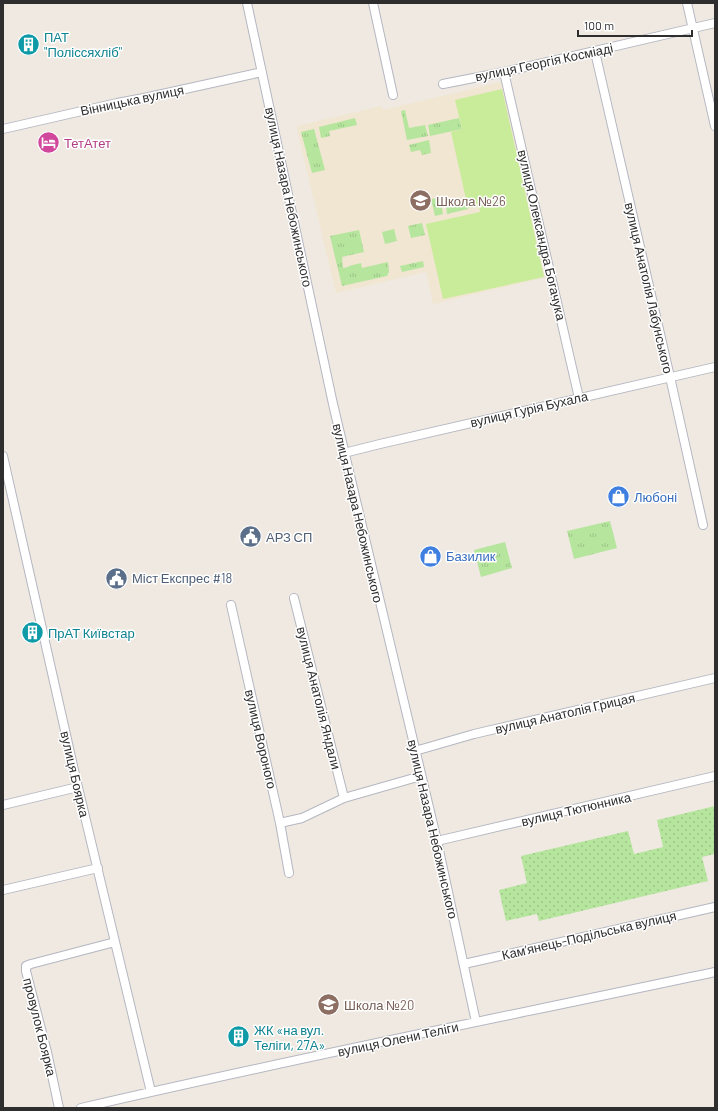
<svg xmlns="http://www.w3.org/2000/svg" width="718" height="1111" font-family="Barlow,sans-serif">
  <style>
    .education { fill: #f0e6d1 }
    .grass { fill: url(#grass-tufts) }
    .garden { fill: url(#garden-dots) }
    .pitch { fill: #c9ec9a }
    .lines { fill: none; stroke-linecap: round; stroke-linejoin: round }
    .street-casing { stroke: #b4b7c1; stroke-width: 10 }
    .street { stroke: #fff; stroke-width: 8 }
    .labels { text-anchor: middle; stroke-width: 3; stroke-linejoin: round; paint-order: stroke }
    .culture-label { font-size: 13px; fill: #0d838f; stroke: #fff; text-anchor: start }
    .street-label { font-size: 13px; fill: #2e2e2e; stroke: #fff }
    .hotel-label { font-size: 13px; fill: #b23c85; stroke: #fff; text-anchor: start }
    .education-label { font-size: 13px; fill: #785e54; stroke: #fff; text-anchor: start }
    .shop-label { font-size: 13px; fill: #366cbe; stroke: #fff; text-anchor: start }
    .service-label { font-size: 13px; fill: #4e5e75; stroke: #fff; text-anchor: start }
  </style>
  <defs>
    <pattern id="grass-tufts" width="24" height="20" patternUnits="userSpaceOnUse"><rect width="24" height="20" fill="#b6e59e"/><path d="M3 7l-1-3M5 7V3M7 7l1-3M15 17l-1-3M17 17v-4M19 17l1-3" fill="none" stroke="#9dc588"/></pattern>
    <pattern id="garden-dots" width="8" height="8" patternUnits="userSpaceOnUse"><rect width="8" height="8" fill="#b6e59e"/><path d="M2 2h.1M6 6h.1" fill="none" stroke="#9dc588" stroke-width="1.8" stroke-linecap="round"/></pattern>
  </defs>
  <rect width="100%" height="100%" fill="#efe9e1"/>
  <path class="education" d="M501 82 547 277 433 304 426 272 336 293 297 129V126L382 106 383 110Z"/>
  <path class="grass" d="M405 110 409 128 425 125 428 136 407 140 401 111Z
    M355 118 357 125 329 131 330 136 321 138 319 127Z
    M459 118 462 129 430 136 428 125Z
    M314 129 325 170 312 173 301 132Z
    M429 140 431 153 422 155 420 150 411 152 409 145Z
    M440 198 443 214 435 216 431 199Z
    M466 203 468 209 447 214 446 207Z
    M422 223 425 235 411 238 408 226Z
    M394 229 397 241 385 244 382 232Z
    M359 230 364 252 342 257 343 268 348 267 349 266 361 263 362 268 388 262 389 272 387 276 342 286 330 236Z
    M423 261 424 267 402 272 400 266Z
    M610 521 617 548 574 559 567 531Z
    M505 542 512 568 481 577 474 550Z"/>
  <path class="garden" d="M715 806V854L702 857 708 881 539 921 537 914 506 921 499 890 527 883 521 856 628 831 634 854 663 847 657 820Z"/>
  <path class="pitch" d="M502 89 544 277 443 299 426 224 480 212 479 206 468 208 451 132 462 129 455 100Z"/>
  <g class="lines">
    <defs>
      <path id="street" d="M247 3 333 404 437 841 476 1022
        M373 3 393 95
        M687 3 715 126
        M595 52 670 377 703 525
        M504 72 579 398
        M443 84 504 72 715 23
        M3 129 117 103 144 98 262 72
        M344 453 380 444 715 367
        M3 456 76 779 151 1092
        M294 598 344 798
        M231 605 280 823 289 873
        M415 751 474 734 715 678
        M3 805 78 787
        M280 823 302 818 344 798 421 776
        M437 841 715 776
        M3 890 98 868
        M464 964 715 907
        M59 1108 47 1052 26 971V966L31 964 115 942
        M81 1108C291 1059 503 1017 715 972"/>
    </defs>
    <use href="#street" class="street-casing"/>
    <use href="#street" class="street"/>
  </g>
  <defs>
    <symbol id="building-disc" viewBox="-11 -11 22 22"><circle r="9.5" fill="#0f9aa8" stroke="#fff"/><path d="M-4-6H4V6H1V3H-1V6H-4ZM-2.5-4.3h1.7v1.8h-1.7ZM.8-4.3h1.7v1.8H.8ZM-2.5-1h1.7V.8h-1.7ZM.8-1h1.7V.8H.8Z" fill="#fff"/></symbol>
    <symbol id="hotel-disc" viewBox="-11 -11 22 22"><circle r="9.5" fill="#d1479c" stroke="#fff"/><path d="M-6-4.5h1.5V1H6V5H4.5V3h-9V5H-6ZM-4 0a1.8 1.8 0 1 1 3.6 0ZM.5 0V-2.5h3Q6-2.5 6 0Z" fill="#fff"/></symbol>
    <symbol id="school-disc" viewBox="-11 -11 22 22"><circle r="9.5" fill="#8d6e63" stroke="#fff"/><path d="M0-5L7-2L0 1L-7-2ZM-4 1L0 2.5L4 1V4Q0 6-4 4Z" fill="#fff"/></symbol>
    <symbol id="shop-disc" viewBox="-11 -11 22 22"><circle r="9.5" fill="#3f7fe0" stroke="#fff"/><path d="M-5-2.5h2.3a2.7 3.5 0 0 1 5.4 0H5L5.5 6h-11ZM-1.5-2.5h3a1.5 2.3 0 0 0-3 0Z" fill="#fff"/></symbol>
    <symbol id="civic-disc" viewBox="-11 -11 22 22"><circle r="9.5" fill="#5c6f8a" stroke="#fff"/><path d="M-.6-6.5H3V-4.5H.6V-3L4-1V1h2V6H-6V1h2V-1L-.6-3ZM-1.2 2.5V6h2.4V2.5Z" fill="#fff"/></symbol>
  </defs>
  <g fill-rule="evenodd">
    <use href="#building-disc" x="16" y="32" width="25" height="25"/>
    <use href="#hotel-disc" x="36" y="130" width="25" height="25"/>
    <use href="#school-disc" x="408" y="188" width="25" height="25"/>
    <use href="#shop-disc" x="606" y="484" width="25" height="25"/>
    <use href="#civic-disc" x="238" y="524" width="25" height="25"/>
    <use href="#shop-disc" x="418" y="544" width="25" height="25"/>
    <use href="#civic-disc" x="104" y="566" width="25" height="25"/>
    <use href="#building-disc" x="20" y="620" width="25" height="25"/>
    <use href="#school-disc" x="316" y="992" width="25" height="25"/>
    <use href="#building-disc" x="226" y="1024" width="25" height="25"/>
  </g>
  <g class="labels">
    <g class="culture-label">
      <text x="44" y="42">ПАТ<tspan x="44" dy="15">"Поліссяхліб"</tspan></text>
      <text x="48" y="638">ПрАТ Київстар</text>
      <text x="254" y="1035">ЖК «на вул.<tspan x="254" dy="15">Теліги, 27А»</tspan></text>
    </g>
    <g class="street-label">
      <text transform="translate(544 62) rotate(-12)" y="5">вулиця Георгія Косміаді</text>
      <text transform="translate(132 100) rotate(-12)" y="5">Вінницька вулиця</text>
      <text transform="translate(289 197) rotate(78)" y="5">вулиця Назара Небожинського</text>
      <text transform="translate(542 235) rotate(77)" y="5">вулиця Олександра Богачука</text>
      <text transform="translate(649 288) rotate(77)" y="5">вулиця Анатолія Лабунського</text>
      <text transform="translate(529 409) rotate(-13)" y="5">вулиця Гурія Бухала</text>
      <text transform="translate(358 513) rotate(77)" y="5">вулиця Назара Небожинського</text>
      <text transform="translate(319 698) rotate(76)" y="5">вулиця Анатолія Яндали</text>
      <text transform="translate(565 713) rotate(-13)" y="5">вулиця Анатолія Грицая</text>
      <text transform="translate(261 739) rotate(77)" y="5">вулиця Вороного</text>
      <text transform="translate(75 774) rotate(77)" y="5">вулиця Боярка</text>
      <text transform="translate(576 809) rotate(-13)" y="5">вулиця Тютюнника</text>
      <text transform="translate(433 829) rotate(77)" y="5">вулиця Назара Небожинського</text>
      <text transform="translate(589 935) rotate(-13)" y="5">Камʼянець-Подільська вулиця</text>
      <text transform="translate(40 1027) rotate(76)" y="5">провулок Боярка</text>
      <text transform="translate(398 1039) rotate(-12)" y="5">вулиця Олени Теліги</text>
    </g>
    <g class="hotel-label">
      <text x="64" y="148">ТетАтет</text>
    </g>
    <g class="education-label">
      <text x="436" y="206">Школа №26</text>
      <text x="344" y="1010">Школа №20</text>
    </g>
    <g class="shop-label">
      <text x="634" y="502">Любоні</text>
      <text x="446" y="561">Базилик</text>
    </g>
    <g class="service-label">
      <text x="266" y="542">АРЗ СП</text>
      <text x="132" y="583">Міст Експрес #18</text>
    </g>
  </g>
  <rect width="718" height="1111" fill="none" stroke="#2e2e2e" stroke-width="8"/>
  <path d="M578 30v6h114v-6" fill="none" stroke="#2e2e2e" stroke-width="2"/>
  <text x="584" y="30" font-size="12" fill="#2e2e2e" stroke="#ffffff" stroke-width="3" paint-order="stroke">100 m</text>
</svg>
